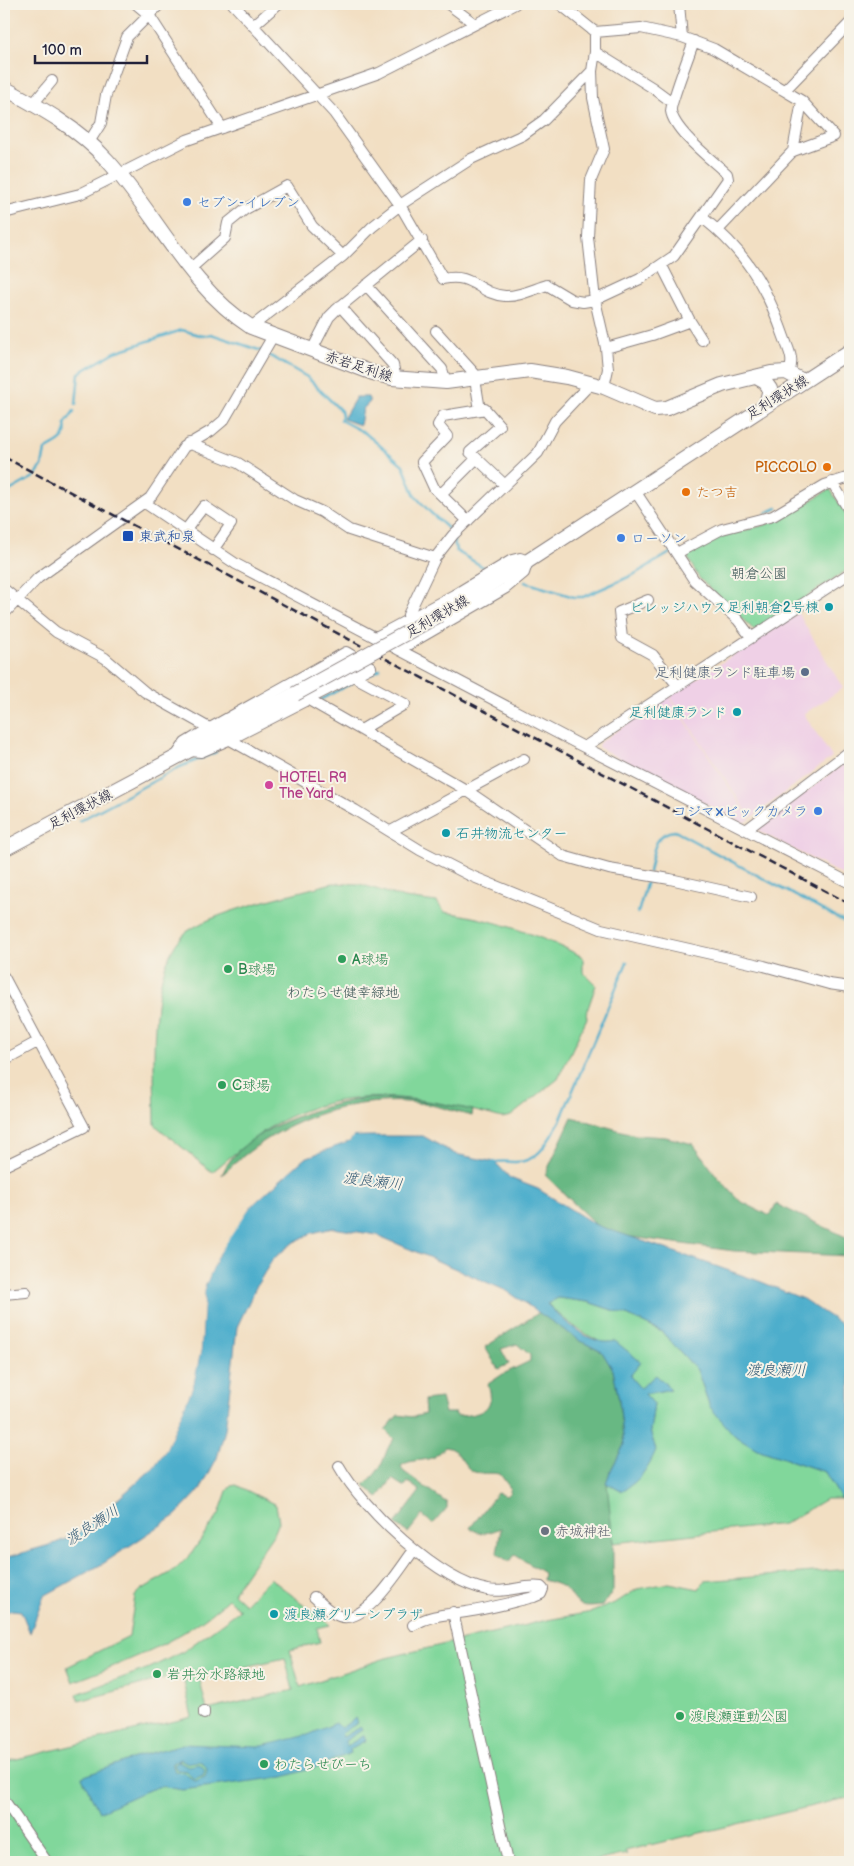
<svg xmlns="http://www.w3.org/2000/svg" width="854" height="1866" font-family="'Balsamiq Sans','Klee One',sans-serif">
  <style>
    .built { fill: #efd0e6 }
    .green { fill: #81d79b; stroke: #527c6b; fill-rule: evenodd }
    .forest { fill: #68b883; stroke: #456d5f }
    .water { fill: #4daecc; stroke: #386884; fill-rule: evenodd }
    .pier { fill: #f2dfc3 }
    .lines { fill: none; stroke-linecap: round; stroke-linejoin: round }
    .stream { stroke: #4daecc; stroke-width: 2.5 }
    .minor-casing { stroke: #8a807f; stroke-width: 12 }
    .major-casing { stroke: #8a807f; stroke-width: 16 }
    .minor { stroke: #fff; stroke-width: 10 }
    .major { stroke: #fff; stroke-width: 14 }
    .rail { stroke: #22223b; stroke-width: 2.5; stroke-dasharray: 8 4; stroke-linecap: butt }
    .major-bridge-casing { stroke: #8a807f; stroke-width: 16; stroke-linecap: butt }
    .major-bridge { stroke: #fff; stroke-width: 14 }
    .shop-dot { fill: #3f7fe0; stroke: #f7f3e8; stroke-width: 2 }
    .food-dot { fill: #e8710a; stroke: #f7f3e8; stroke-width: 2 }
    .transit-dot { fill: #1a4fb4; stroke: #f7f3e8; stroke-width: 2 }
    .culture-dot { fill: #0f9aa8; stroke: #f7f3e8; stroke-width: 2 }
    .service-dot { fill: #5c6f8a; stroke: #f7f3e8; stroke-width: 2 }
    .hotel-dot { fill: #d1479c; stroke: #f7f3e8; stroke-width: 2 }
    .leisure-dot { fill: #2e9e5b; stroke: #f7f3e8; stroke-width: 2 }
    .worship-dot { fill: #6b7280; stroke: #f7f3e8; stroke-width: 2 }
    .labels { text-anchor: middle; stroke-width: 4; stroke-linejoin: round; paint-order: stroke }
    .shop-label { font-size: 14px; fill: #366cbe; stroke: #f7f3e8; text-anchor: start }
    .street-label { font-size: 14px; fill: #22223b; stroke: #f7f3e8 }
    .food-label { font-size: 14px; fill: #c56008; stroke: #f7f3e8; text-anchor: end }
    .transit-label { font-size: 14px; fill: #164399; stroke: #f7f3e8; text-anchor: start }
    .park-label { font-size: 14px; fill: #3e5858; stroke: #f7f3e8 }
    .culture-label { font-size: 14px; fill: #0d838f; stroke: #f7f3e8; text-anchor: end }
    .service-label { font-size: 14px; fill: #4e5e75; stroke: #f7f3e8; text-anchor: end }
    .hotel-label { font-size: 14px; fill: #b23c85; stroke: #f7f3e8; text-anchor: start }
    .leisure-label { font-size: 14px; fill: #27864d; stroke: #f7f3e8; text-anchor: start }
    .worship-label { font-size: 14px; fill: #5b616d; stroke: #f7f3e8; text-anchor: start }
    .water-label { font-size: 15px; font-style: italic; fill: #335a75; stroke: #f7f3e8 }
  </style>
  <rect width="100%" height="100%" fill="#f7f3e8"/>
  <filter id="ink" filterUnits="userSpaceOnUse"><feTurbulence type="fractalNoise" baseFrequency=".02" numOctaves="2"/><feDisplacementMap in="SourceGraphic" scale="10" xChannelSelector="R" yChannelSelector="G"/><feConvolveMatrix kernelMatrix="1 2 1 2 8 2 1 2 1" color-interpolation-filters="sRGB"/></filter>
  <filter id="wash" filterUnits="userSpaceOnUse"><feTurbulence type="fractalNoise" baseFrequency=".0096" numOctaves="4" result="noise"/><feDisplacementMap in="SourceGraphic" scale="20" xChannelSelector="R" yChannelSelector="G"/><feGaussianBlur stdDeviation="1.12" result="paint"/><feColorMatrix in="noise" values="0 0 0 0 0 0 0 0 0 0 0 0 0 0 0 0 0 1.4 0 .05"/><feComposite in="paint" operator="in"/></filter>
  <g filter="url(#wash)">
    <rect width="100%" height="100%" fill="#f2dfc3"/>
    <path class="built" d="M798 613 843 688 804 714 832 757 751 818 670 696Z
      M669 696 750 819 746 822H741L598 747 599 743Z
      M850 759V879L759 831V827Z"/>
    <path class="green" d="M830 489 850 520V568L755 631 699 578 685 553 715 538 765 525 788 515Z
      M332 883 360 884 404 898 437 902 444 912C494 919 539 935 583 957V972L596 985 586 1014 587 1018 558 1079 511 1116 502 1118C420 1095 335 1081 260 1134 243 1146 228 1159 212 1172L155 1125C155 1074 146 976 182 936 204 913 298 893 332 883Z
      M558 1298 588 1302 627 1315 662 1332 697 1370 710 1407 757 1449 825 1472 841 1499H826L784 1524 613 1543 606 1483 621 1491 656 1450 650 1431 654 1404 644 1394 671 1389H640L630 1376 640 1361C606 1345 573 1331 547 1303Z
      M236 1485 276 1505 279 1522 275 1532 233 1593 245 1604 270 1578 330 1625 317 1628 320 1642 290 1650 300 1687 386 1658 547 1620 592 1612 617 1602 637 1589 669 1583 699 1589 704 1581 850 1569V1797L625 1851 627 1854 590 1862H4V1762L192 1717 184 1682 190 1680 188 1672 79 1701 77 1694 152 1667 184 1651 240 1610 228 1599C185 1640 128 1661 73 1682L67 1667 129 1636 135 1596 141 1590 175 1570 191 1554 219 1514 227 1491 231 1486ZM285 1658 293 1690 207 1710 199 1677Z"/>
    <path class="forest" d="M367 1098C404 1098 437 1102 473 1110L472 1116C458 1113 445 1108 431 1105 354 1091 277 1121 222 1175 239 1129 324 1104 367 1098Z
      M572 1117 636 1135 666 1137 693 1144 716 1175 740 1201 770 1216 776 1204 850 1239V1256L734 1251 624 1236 596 1225 545 1175Z
      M540 1312 579 1340 602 1352 613 1370 619 1400 624 1445 610 1472 607 1483 613 1543V1591L602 1606C575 1609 581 1605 565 1589 560 1584 550 1582 543 1580L544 1573 515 1555 509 1562 497 1553 501 1528C488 1533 482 1536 470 1528L497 1493 506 1496 510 1493V1488L500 1474C491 1472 480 1475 472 1471 461 1464 460 1449 445 1447 429 1467 417 1455 401 1466L403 1471 447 1503V1508L433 1524 422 1515 408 1533 395 1524 420 1491 408 1482 404 1487 392 1479 378 1498 364 1485C369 1480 374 1476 378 1470 386 1459 384 1451 394 1439L385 1430 398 1415 413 1417 425 1414 424 1400 441 1398 445 1413H455L457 1416C479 1415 497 1411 488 1384L503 1374 530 1361V1355L517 1344 501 1349 509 1364 498 1369 485 1347Z"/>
    <path class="water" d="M356 397H368L370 402 363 409 360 425 343 419Z
      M352 1136H423L455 1154 495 1162 510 1178 538 1189 596 1225 759 1281 803 1299 850 1330V1504L841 1499 825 1472 757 1449 734 1435 710 1407 697 1370 662 1332 627 1315 588 1302 558 1298 547 1304C563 1320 592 1348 615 1341L641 1362 630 1376 640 1388 656 1375 671 1389 645 1394 654 1404 650 1431 656 1450C648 1468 639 1483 621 1491L606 1483 610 1472 624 1445 619 1400 613 1370 602 1352 579 1340 507 1291 377 1235 333 1228 312 1233 294 1242 273 1259 257 1285 237 1327 225 1430 217 1458 200 1490 176 1515 104 1563 44 1596 30 1633 21 1611 12 1610 4 1613V1558L53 1544 78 1534 152 1469 165 1451 193 1386 201 1349 205 1286 219 1254 228 1237 250 1207 305 1158 350 1141Z
      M356 1718 358 1723 341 1733 343 1737 361 1727 362 1730 345 1741 347 1746 364 1735 366 1740 350 1749 351 1753 316 1767 283 1777 182 1790 161 1786 143 1792 99 1812 82 1777 139 1756 183 1744 258 1747 308 1735 336 1723 341 1728ZM180 1759 188 1763C197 1761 204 1759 207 1770L205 1777 195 1781 184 1773 175 1772 172 1763Z
      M179 1761 188 1766 200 1764 205 1770 203 1775 194 1779 186 1771 177 1770 174 1765Z"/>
    <path class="pier" d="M402 1133 353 1136 350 1141 305 1157 250 1207 219 1254 205 1286 201 1349 193 1386 165 1451 152 1469 151 1466 163 1449 194 1372 199 1349 203 1286 217 1252 248 1205 264 1188 304 1155 349 1139 352 1134Z"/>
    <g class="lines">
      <path class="stream" d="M267 354 307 377 341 411 342 416 340 420 365 433 403 465 415 496 430 512 452 532
        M76 404 79 373 115 352 182 330 203 336 211 334 262 351
        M4 494 34 477 42 466 45 450C57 442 68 441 65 424L74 411
        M766 513 777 508
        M454 540 456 551 485 568
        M525 582 574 597H583L633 575 672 552
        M363 677 380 669
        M320 700 352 683
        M79 821 180 767 216 752
        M649 872C653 855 653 832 675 831L850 925
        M638 913 648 877
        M492 1163C499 1160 508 1162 516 1162 540 1162 549 1139 560 1121L627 962"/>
    </g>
  </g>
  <g filter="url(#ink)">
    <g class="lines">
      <defs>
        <path id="minor" d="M136 4 149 15 222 128
          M233 4 334 113 400 205 443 279C473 272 478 294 505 296 518 297 534 289 547 285L572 300 583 302 595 300 640 279 674 256 728 179 727 174C712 160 674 131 671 111 670 105 690 52 694 41
          M448 4 475 24
          M560 4 595 32V52L592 71 593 98 604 149 591 180 588 237 595 300 606 348 608 369 604 387
          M679 4 682 37
          M253 26 278 4
          M595 32 641 28 682 37 714 49 802 101 834 136 793 151 718 230
          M595 52 653 88 672 102
          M785 90 850 23
          M33 104 52 81
          M89 142 101 123 106 95 127 37 160 4
          M793 151 802 101
          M4 213 80 194 187 140 379 73 515 4
          M703 218C746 252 766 286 784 337 788 349 795 360 789 372
          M662 266 690 321
          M190 269 225 238 228 223 244 210 287 186 312 226 343 256
          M366 285 442 369 446 382
          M340 306 393 365 396 379
          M251 327 343 256 372 227 400 205 471 159 523 135 544 120 592 71
          M436 331 474 373 480 410 485 409 500 426 470 452 505 485
          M606 348 652 335 690 321 702 340
          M312 350 329 317 336 310 422 240
          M188 443 238 463 295 500 322 512 349 530 435 558
          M832 482 850 512
          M635 491 694 580 738 620 751 637
          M441 494 476 459
          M145 503 236 564 578 744 850 883
          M468 521 434 488 422 462 447 436 438 425 443 416 480 410
          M185 531 204 506 231 524 213 550
          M677 553 722 529 773 516 825 485 850 477
          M4 589 56 632 105 658 145 692 355 810 420 850 469 875 601 929 764 966 829 984 850 987
          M648 600 619 612 622 638 653 655 677 685
          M4 614 38 578 150 498 184 447 211 431 224 420 273 336
          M409 620 408 615 435 558 453 535 538 453 555 421 591 383
          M376 637 454 595 512 560 520 558 528 561 524 573 506 588 399 650
          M353 676 405 704
          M307 699 466 790 563 856 609 869 670 879 751 897
          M361 730 405 704
          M586 746 850 573
          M176 756 185 743 210 728 346 652 371 667 231 739 201 752 191 751
          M746 830 850 751
          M391 831 524 759
          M4 977 84 1127 4 1166
          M4 1060 39 1041
          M4 1294 26 1292
          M339 1466C363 1509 438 1581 488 1590 506 1594 524 1584 541 1587L543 1589 541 1594 534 1597C512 1602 489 1609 466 1612 444 1615 433 1614 413 1625
          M314 1597C321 1603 330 1613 339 1616 366 1626 400 1568 414 1550
          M453 1612 508 1862
          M204 1711V1714
          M4 1800 47 1862"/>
        <path id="major" d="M4 88C41 108 78 128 107 160 156 213 188 287 251 327L373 373 392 378 446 382 530 371 567 377 604 387 655 409 667 408 722 385 771 373 786 372 803 381
          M756 377 765 382 770 389 766 404
          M439 615 528 561 850 351
          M4 849 295 694"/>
      </defs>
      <use href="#minor" class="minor-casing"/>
      <use href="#major" class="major-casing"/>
      <use href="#minor" class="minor"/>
      <use href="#major" class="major"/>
      <path class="rail" d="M4 457 850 904"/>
      <defs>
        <path id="major-bridge" d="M295 694 439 615"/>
      </defs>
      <use href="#major-bridge" class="major-bridge-casing"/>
      <use href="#major-bridge" class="major-bridge"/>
    </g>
  </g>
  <g class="shop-dot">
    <circle cx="187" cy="202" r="5"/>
    <circle cx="621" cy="538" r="5"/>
    <circle cx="818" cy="811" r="5"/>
  </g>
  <g class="food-dot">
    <circle cx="827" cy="467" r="5"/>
    <circle cx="686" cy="492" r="5"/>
  </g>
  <rect class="transit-dot" x="122" y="530" width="12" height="12" rx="2.5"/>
  <g class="culture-dot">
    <circle cx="829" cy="607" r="5"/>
    <circle cx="737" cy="712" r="5"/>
    <circle cx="446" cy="833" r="5"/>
    <circle cx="274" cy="1614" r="5"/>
  </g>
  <circle class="service-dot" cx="805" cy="672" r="5"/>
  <circle class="hotel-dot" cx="269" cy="785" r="5"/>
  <g class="leisure-dot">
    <circle cx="342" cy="959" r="5"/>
    <circle cx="228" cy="969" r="5"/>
    <circle cx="222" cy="1085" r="5"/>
    <circle cx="157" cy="1674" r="5"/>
    <circle cx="680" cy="1716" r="5"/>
    <circle cx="264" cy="1764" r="5"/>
  </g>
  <circle class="worship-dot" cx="545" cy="1531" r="5"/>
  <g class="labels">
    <g class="shop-label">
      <text x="197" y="207">セブン-イレブン</text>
      <text x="631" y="543">ローソン</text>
      <text x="808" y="816" text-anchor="end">コジマ×ビックカメラ</text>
    </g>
    <g class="street-label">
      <text transform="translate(359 366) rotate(18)" y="5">赤岩足利線</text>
      <text transform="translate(777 397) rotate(-32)" y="5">足利環状線</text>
      <text transform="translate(437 616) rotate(-30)" y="5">足利環状線</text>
      <text transform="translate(80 809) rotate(-28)" y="5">足利環状線</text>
    </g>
    <g class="food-label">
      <text x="817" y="472">PICCOLO</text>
      <text x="696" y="497" text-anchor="start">たつ吉</text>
    </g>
    <g class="transit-label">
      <text x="139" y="541">東武和泉</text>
    </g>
    <g class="park-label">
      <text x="759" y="578">朝倉公園</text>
      <text x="343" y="997">わたらせ健幸緑地</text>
    </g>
    <g class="culture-label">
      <text x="819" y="612">ビレッジハウス足利朝倉2号棟</text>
      <text x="727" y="717">足利健康ランド</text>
      <text x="456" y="838" text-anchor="start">石井物流センター</text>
      <text x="284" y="1619" text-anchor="start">渡良瀬グリーンプラザ</text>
    </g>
    <g class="service-label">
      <text x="795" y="677">足利健康ランド駐車場</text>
    </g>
    <g class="hotel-label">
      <text x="279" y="782">HOTEL R9<tspan x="279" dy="16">The Yard</tspan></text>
    </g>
    <g class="leisure-label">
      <text x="352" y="964">A球場</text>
      <text x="238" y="974">B球場</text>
      <text x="232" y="1090">C球場</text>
      <text x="167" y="1679">岩井分水路緑地</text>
      <text x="690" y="1721">渡良瀬運動公園</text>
      <text x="274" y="1769">わたらせびーち</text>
    </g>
    <g class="worship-label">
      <text x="555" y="1536">赤城神社</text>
    </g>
    <g class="water-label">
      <text transform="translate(373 1181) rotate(7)" y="5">渡良瀬川</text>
      <text x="776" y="1375">渡良瀬川</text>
      <text transform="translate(92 1525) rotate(-33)" y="5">渡良瀬川</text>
    </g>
  </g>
  <rect width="854" height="1866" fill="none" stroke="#f7f3e8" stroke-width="20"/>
  <path d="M35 55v8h112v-8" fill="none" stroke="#22223b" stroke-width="2.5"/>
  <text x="42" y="55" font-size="15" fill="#22223b" stroke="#f7f3e8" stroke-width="4" paint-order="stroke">100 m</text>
</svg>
